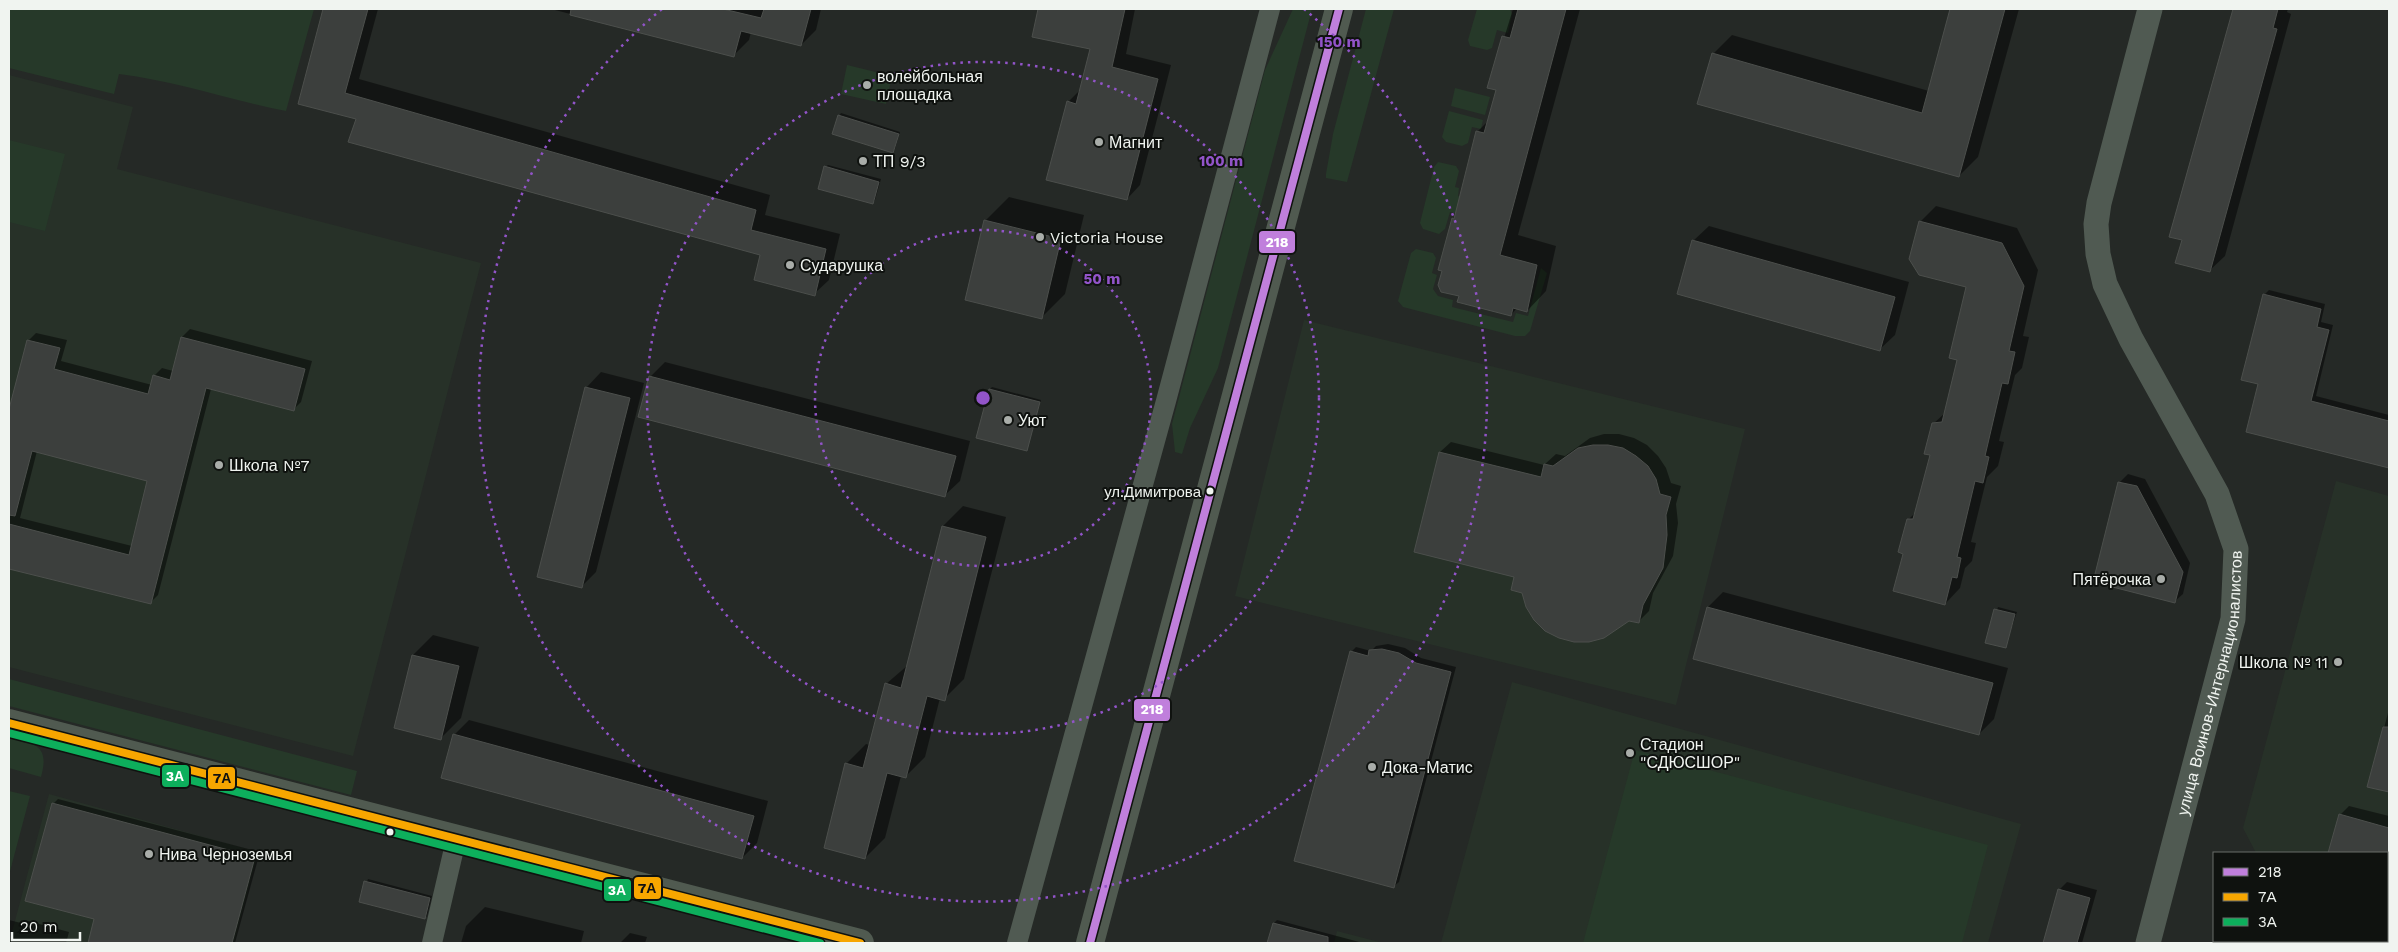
<svg xmlns="http://www.w3.org/2000/svg" width="2398" height="952" font-family="'Work Sans',sans-serif">
  <style>
    .built { fill: #273128 }
    .green { fill: #263929 }
    .shadow { fill: #0007; fill-rule: evenodd }
    .building { fill: #3c3f3d; stroke: #4c4f4c }
    .lines { fill: none; stroke-linecap: round; stroke-linejoin: round }
    .minor { stroke: #505a52; stroke-width: 20 }
    .tertiary { stroke: #505a52; stroke-width: 25 }
    .secondary { stroke: #505a50; stroke-width: 28 }
    .bus-1-casing { stroke: #0f120f; stroke-width: 11 }
    .bus-2-casing { stroke: #0f120f; stroke-width: 11 }
    .bus-3-casing { stroke: #0f120f; stroke-width: 11 }
    .bus-1 { stroke: #c07fdc; stroke-width: 8 }
    .bus-2 { stroke: #f7a600; stroke-width: 8 }
    .bus-3 { stroke: #0daf5c; stroke-width: 8 }
    .ring { fill: none; stroke: #9254c9; stroke-width: 2.5; stroke-dasharray: 2.5 5 }
    .poi-dot { fill: #a9ada9; stroke: #0f120f; stroke-width: 2 }
    .bus-dot { fill: #f0f4f0; stroke: #0f120f; stroke-width: 2 }
    .labels { text-anchor: middle; stroke-width: 4; stroke-linejoin: round; paint-order: stroke }
    .bus-label { font-size: 15px; fill: #f0f4f0; stroke: #0f120f; text-anchor: end }
    .poi-label { font-size: 16px; fill: #f0f4f0; stroke: #0f120f; text-anchor: start }
    .street-label { font-size: 16px; fill: #f0f4f0; stroke: #0f120f }
    .centre { fill: #9254c9; stroke: #0f120f; stroke-width: 2.5 }
    .ring-label { font-size: 15px; text-anchor: middle; font-weight: bold; fill: #9254c9; stroke: #0f120f; stroke-width: 4; stroke-linejoin: round; paint-order: stroke }
    .line-badge { stroke: #0f120f; stroke-width: 2 }
    .badge-label { font-size: 14px; text-anchor: middle; font-weight: bold; fill: #fff }
    .pale-badge-label { font-size: 14px; text-anchor: middle; font-weight: bold; fill: #111 }
  </style>
  <rect width="100%" height="100%" fill="#252926"/>
  <path class="built" d="M9 75 133 107 117 169 481 263 353 756 9 667Z
    M1304 320 1745 429 1676 705 1235 596Z
    M2336 481 2389 496V943H2300L2299 941H2387V853H2256L2243 828Z
    M1512 682 2021 824 1988 943H1441Z
    M49 794 258 852 234 943H9Z
    M1337 931 1383 943H1334Z"/>
  <path class="green" d="M9 9H314L286 111C230 100 176 81 119 74L114 94 9 68Z
    M1293 9H1312L1218 368 1190 428 1182 454 1175 452 1172 424 1265 70Z
    M1366 9H1394L1347 182 1326 178V174L1333 134Z
    M1477 9H1510L1512 14 1508 33 1497 30 1492 48 1487 50 1470 46 1468 40Z
    M847 65 892 76 886 104 841 94Z
    M1455 88 1490 97 1485 115 1451 106Z
    M1449 111 1483 120 1481 129 1472 127 1468 143 1462 146 1446 142 1442 137Z
    M9 140 65 154 45 231 9 222Z
    M1438 162 1456 166 1459 171 1455 187 1459 188 1458 196 1462 198 1459 214 1450 212 1445 229 1439 234 1423 229 1420 223 1434 167Z
    M1416 249 1433 253 1436 258 1432 273 1437 275 1433 289 1438 296 1453 300 1452 307 1513 322 1516 313 1528 316 1541 268 1547 273 1530 331 1525 336H1515L1403 307 1398 301 1411 253Z
    M9 679 357 771 351 795 9 706Z
    M9 737C35 744 50 745 41 777L9 768Z
    M1635 750 1988 845 1962 943H1583Z
    M9 791 30 796 9 875Z"/>
  <path class="shadow" d="M324 9H378L359 79 770 195 765 215 840 234 829 280 814 294 762 254 358 119 299 103Z
    M551 9H821L816 30 801 45 751 32 749 40 733 56Z
    M1039 9H1135L1126 54 1171 65 1140 185 1127 199 1068 102 1081 89 1091 48 1033 36Z
    M1513 9H1580L1518 235 1556 246 1546 291 1527 311 1517 308 1511 315 1460 295 1453 219 1456 216 1477 132 1490 119 1497 90 1489 87Z
    M1951 9H2019L1978 157 1959 176 1713 54 1732 35 1929 91Z
    M2233 9H2288L2287 12 2291 14 2225 256 2209 271 2183 240 2171 236Z
    M841 113 900 132 895 149 893 151 839 116Z
    M828 165 881 179 875 200 873 203 825 167Z
    M1009 197 1084 215 1065 294 1042 317 985 221Z
    M1936 206 2017 228 2038 270 2023 336 2029 337 2022 368 2015 375 1999 441 2004 442 1998 466 1987 477 1971 542 1976 543 1972 561 1965 568 1960 588 1945 604 1904 553 1908 520 1916 512 1932 455 1933 424 1946 412 1959 359 1968 286 1920 222Z
    M1709 226 1909 282 1895 335 1879 350 1693 241Z
    M2269 290 2325 304 2321 322 2333 325 2316 396 2389 415V466L2248 431 2260 384 2264 295Z
    M190 329 312 361 301 402 293 410 211 389 158 595 150 603 9 568V414L28 341 36 333 67 340 61 361 152 385 154 376 162 368 173 371 182 337ZM37 451 148 480 132 546 20 518Z
    M665 362 970 441 960 481 944 496 650 377Z
    M601 372 644 383 596 572 581 587 586 388Z
    M992 387 1041 400 1026 449 990 389Z
    M1604 434H1619L1634 438 1647 445 1658 456 1666 468 1671 483 1681 486 1676 504 1678 523 1673 556 1653 593 1649 611 1638 622 1516 576 1440 452 1451 442 1544 465 1556 454 1565 456 1590 438Z
    M2128 474 2145 479 2190 563 2183 594 2174 602 2095 581 2120 482Z
    M963 506 1006 517 964 679 944 699 940 698 925 757 905 777 901 776 885 838 865 858 846 764 866 744 870 745 886 684 908 665 943 526Z
    M1723 592 2008 668 1994 719 1979 734 1708 607Z
    M1998 607 2017 612 2005 647 1987 642Z
    M433 635 479 647 461 718 441 738 413 655Z
    M1388 644 1405 648 1421 658 1456 667 1399 882 1393 887 1351 652 1356 647 1371 651 1376 646Z
    M2389 709V791L2369 786Z
    M469 720 768 801 757 843 742 858 454 735Z
    M58 799 260 852 235 943H89L96 918 53 804Z
    M2349 806 2389 816V924H2387V853H2330L2340 815Z
    M368 879 432 896 427 916 425 918 360 901Z
    M2067 882 2097 890 2082 943H2044L2059 890Z
    M485 907 584 931 581 943H461L466 926Z
    M9 920 25 924 28 921 69 932 66 943H9Z
    M1277 920 1363 943H1269L1274 923Z
    M630 933 647 937 645 943H620Z"/>
  <path class="building" d="M323 9H368L345 93 756 210 751 230 826 249 815 296 754 280 760 255 348 142 356 119 298 104Z
    M571 9H723L761 18 764 9H811L801 46 741 31 734 57 570 15Z
    M1038 9H1125L1112 67 1158 79 1127 200 1046 180 1067 101 1076 104 1090 49 1032 37Z
    M1518 9H1566L1500 255 1537 265 1527 312 1513 308 1511 316 1457 302 1459 296 1441 292 1438 285 1442 271 1438 270 1452 218 1454 219 1476 131 1484 133 1496 90 1487 88 1502 36 1510 38Z
    M1950 9H2005L1959 177 1697 104 1712 53 1922 113Z
    M2233 9H2278L2273 28 2277 29 2210 272 2175 263 2182 240 2169 237Z
    M838 115 899 134 893 153 832 134Z
    M824 166 879 182 873 204 818 189Z
    M984 220 1061 239 1042 319 965 300Z
    M1919 221 2002 243 2024 286 2009 351 2015 352 2008 384 2002 383 1985 456 1989 457 1983 483 1975 481 1957 557 1961 558 1957 578 1952 577 1945 605 1893 591 1903 554 1898 552 1907 519H1913L1930 455 1924 454 1932 423 1942 422 1957 360 1949 358 1966 287 1919 275 1909 259Z
    M1692 240 1895 297 1880 351 1677 294Z
    M2263 294 2321 309 2317 327 2329 330 2311 401 2389 421V468L2246 432 2258 384 2241 380Z
    M181 337 305 369 294 411 206 388 151 604 9 569V524L129 555 147 481 32 451 15 516 9 515V409L27 340 60 348 54 369 148 394 153 375 170 380Z
    M649 376 956 456 945 497 638 417Z
    M585 387 630 398 582 588 537 577Z
    M989 389 1040 402 1027 451 976 438Z
    M1593 445H1608L1623 448 1636 456 1648 466 1656 479 1660 494 1671 497 1666 515 1667 535 1663 568 1643 605 1639 623 1629 621 1604 638 1589 642H1574L1559 638 1545 631 1534 620 1526 607 1522 593 1511 590 1514 577 1414 552 1439 452 1541 477 1544 464 1553 466 1578 448Z
    M2118 482 2137 486 2183 572 2175 603 2093 582Z
    M942 526 986 537 945 701 927 696 906 778 887 773 865 859 824 848 845 763 863 768 885 683 901 688Z
    M1707 607 1993 683 1979 735 1693 659Z
    M1994 609 2015 614 2006 648 1985 643Z
    M1382 649 1399 653 1416 663 1451 672 1394 888 1294 861 1350 651 1368 656 1369 650Z
    M412 655 459 666 441 740 394 728Z
    M2383 727H2389V792L2367 787Z
    M453 734 754 816 742 859 441 778Z
    M52 803 255 857 232 943H88L94 919 25 901Z
    M2339 814 2389 828V853H2328Z
    M364 881 430 898 425 919 359 902Z
    M2058 889 2090 898 2077 943H2043Z
    M1273 923 1328 937V943H1267Z"/>
  <g class="lines">
    <path class="minor" d="M432 943 456 840
      M1017 943 1166 401 1270 9"/>
    <path class="tertiary" id="s1" d="M2148 943 2233 619 2236 549 2217 494 2131 339 2105 284 2098 254 2096 224 2099 203 2150 9"/>
    <path class="secondary" d="M9 723C293 794 576 872 860 943
      M1090 943 1339 9"/>
    <defs>
      <path id="bus-1" d="M1090 943 1339 9"/>
      <path id="bus-2" d="M9 723 860 943"/>
      <path id="bus-3" d="M9 733 820 943"/>
    </defs>
    <use href="#bus-1" class="bus-1-casing"/>
    <use href="#bus-2" class="bus-2-casing"/>
    <use href="#bus-3" class="bus-3-casing"/>
    <use href="#bus-1" class="bus-1"/>
    <use href="#bus-2" class="bus-2"/>
    <use href="#bus-3" class="bus-3"/>
  </g>
  <g class="ring">
    <circle cx="983" cy="398" r="168"/>
    <circle cx="983" cy="398" r="336"/>
    <path d="M1304 9A504 504 0 1 1 662 9"/>
  </g>
  <g class="poi-dot">
    <circle cx="867" cy="85" r="5"/>
    <circle cx="1099" cy="142" r="5"/>
    <circle cx="863" cy="161" r="5"/>
    <circle cx="1040" cy="237" r="5"/>
    <circle cx="790" cy="265" r="5"/>
    <circle cx="1008" cy="420" r="5"/>
    <circle cx="219" cy="465" r="5"/>
    <circle cx="2161" cy="579" r="5"/>
    <circle cx="2338" cy="662" r="5"/>
    <circle cx="1630" cy="753" r="5"/>
    <circle cx="1372" cy="767" r="5"/>
    <circle cx="149" cy="854" r="5"/>
  </g>
  <g class="bus-dot">
    <circle cx="1210" cy="491" r="4.5"/>
    <circle cx="390" cy="832" r="4.5"/>
  </g>
  <g class="labels">
    <g class="bus-label">
      <text x="1201" y="497">ул.Димитрова</text>
    </g>
    <g class="poi-label">
      <text x="877" y="82">волейбольная<tspan x="877" dy="18">площадка</tspan></text>
      <text x="1109" y="148">Магнит</text>
      <text x="873" y="167">ТП 9/3</text>
      <text x="1050" y="243">Victoria House</text>
      <text x="800" y="271">Сударушка</text>
      <text x="1018" y="426">Уют</text>
      <text x="229" y="471">Школа №7</text>
      <text x="2151" y="585" text-anchor="end">Пятёрочка</text>
      <text x="2328" y="668" text-anchor="end">Школа № 11</text>
      <text x="1640" y="750">Стадион<tspan x="1640" dy="18">"СДЮСШОР"</tspan></text>
      <text x="1382" y="773">Дока-Матис</text>
      <text x="159" y="860">Нива Черноземья</text>
    </g>
    <g class="street-label">
      <text dy="6" stroke="none"><textPath href="#s1" startOffset="268">улица Воинов-Интернационалистов</textPath></text>
    </g>
  </g>
  <circle cx="983" cy="398" r="8" class="centre"/>
  <g class="ring-label">
    <text x="1339" y="47">150 m</text>
    <text x="1221" y="166">100 m</text>
    <text x="1102" y="284">50 m</text>
  </g>
  <g class="line-badge">
    <rect x="1258" y="230" width="38" height="24" rx="5" fill="#c07fdc"/>
    <rect x="1133" y="698" width="38" height="24" rx="5" fill="#c07fdc"/>
    <rect x="161" y="764" width="29" height="24" rx="5" fill="#0daf5c"/>
    <rect x="207" y="766" width="29" height="24" rx="5" fill="#f7a600"/>
    <rect x="633" y="876" width="29" height="24" rx="5" fill="#f7a600"/>
    <rect x="603" y="878" width="29" height="24" rx="5" fill="#0daf5c"/>
  </g>
  <g class="badge-label">
    <text x="1277" y="247">218</text>
    <text x="1152" y="714">218</text>
    <text x="175" y="781">3А</text>
    <text x="617" y="895">3А</text>
  </g>
  <g class="pale-badge-label">
    <text x="222" y="783">7А</text>
    <text x="647" y="893">7А</text>
  </g>
  <rect width="2398" height="952" fill="none" stroke="#f0f4f0" stroke-width="20"/>
  <rect x="2213" y="852" width="175" height="90" fill="#0f120f" stroke="#696c69"/>
  <rect x="2223" y="868" width="25" height="8" fill="#c07fdc" stroke="#696c69"/>
  <text x="2258" y="877" font-size="15" fill="#f0f4f0">218</text>
  <rect x="2223" y="893" width="25" height="8" fill="#f7a600" stroke="#696c69"/>
  <text x="2258" y="902" font-size="15" fill="#f0f4f0">7А</text>
  <rect x="2223" y="918" width="25" height="8" fill="#0daf5c" stroke="#696c69"/>
  <text x="2258" y="927" font-size="15" fill="#f0f4f0">3А</text>
  <path d="M12 932v8h68v-8" fill="none" stroke="#f0f4f0" stroke-width="2.5"/>
  <text x="20" y="932" font-size="15" fill="#f0f4f0" stroke="#0f120f" stroke-width="4" paint-order="stroke">20 m</text>
</svg>
